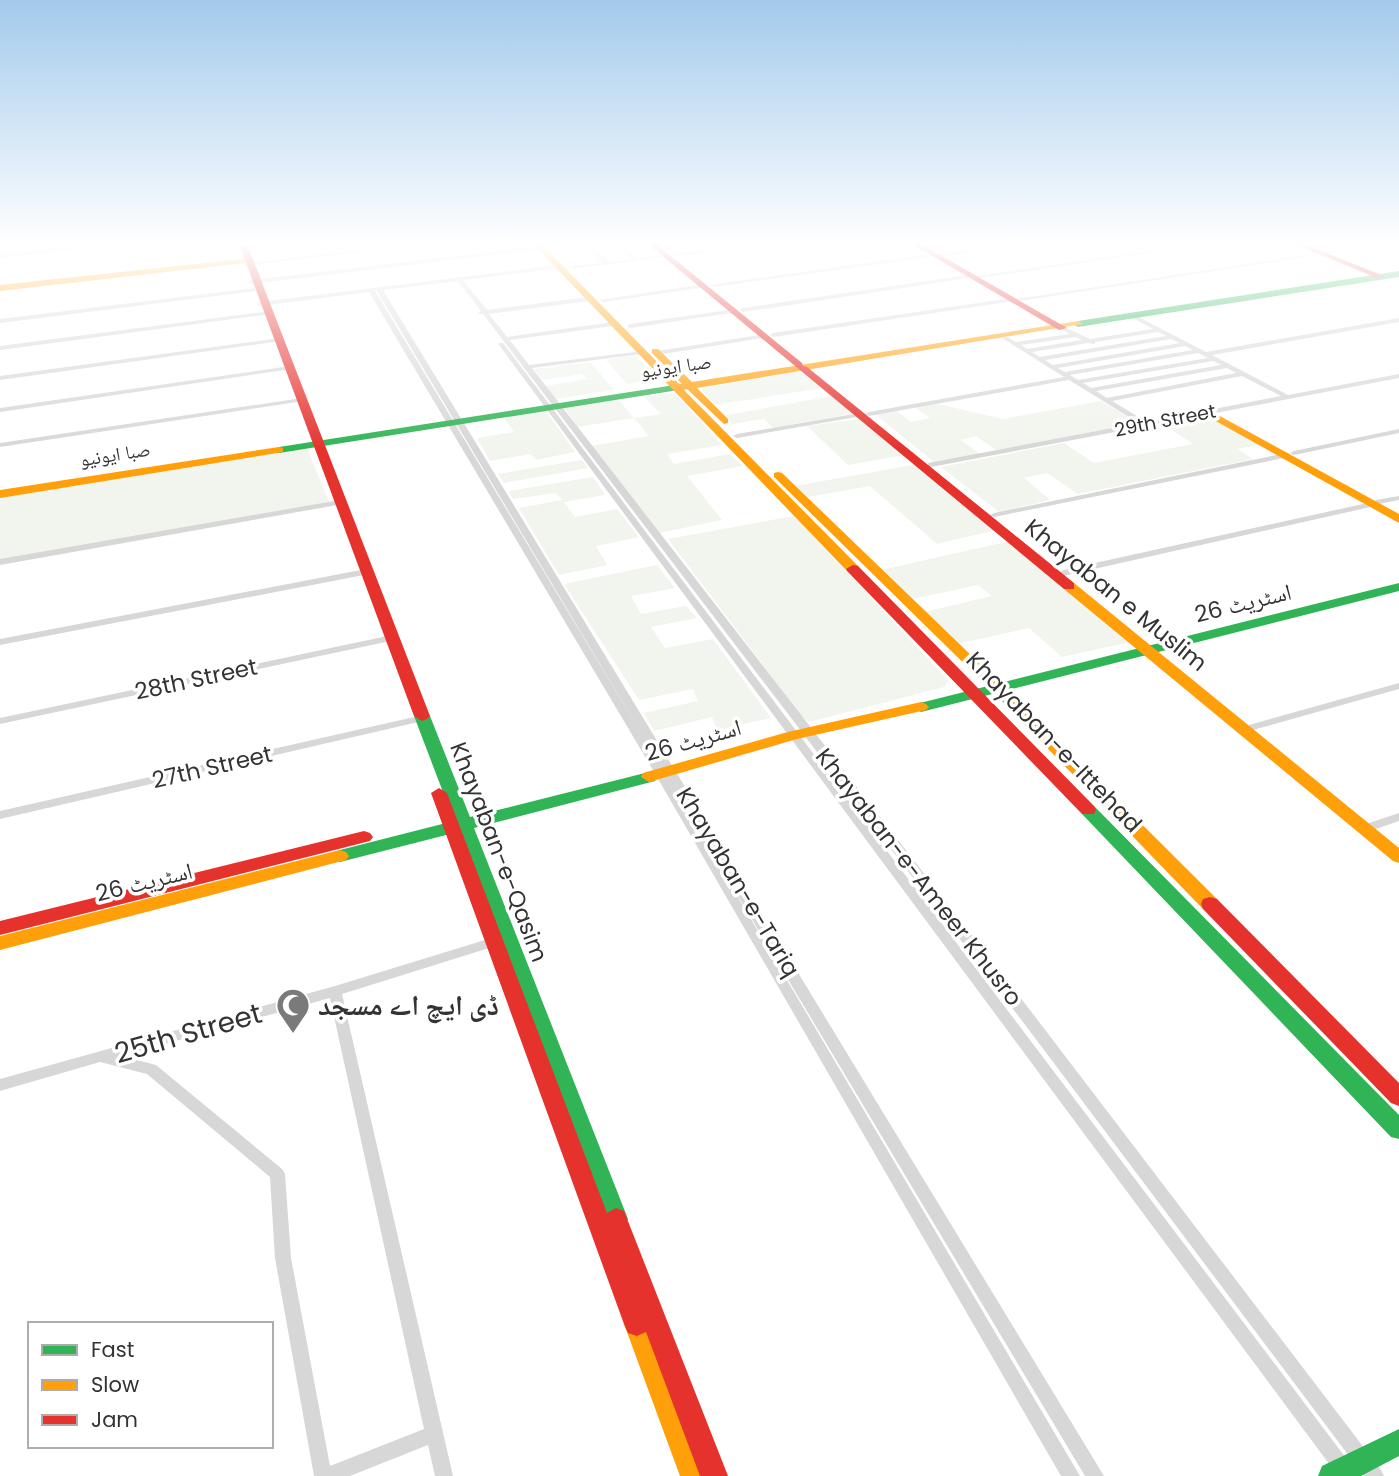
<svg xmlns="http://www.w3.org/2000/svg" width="1399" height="1476" font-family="Poppins,'Noto Naskh Arabic',sans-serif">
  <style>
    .green { fill: #f1f5ed }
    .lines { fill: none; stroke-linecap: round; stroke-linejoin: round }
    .street { fill: #d7d7d7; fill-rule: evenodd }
    .fast { fill: #30b455; fill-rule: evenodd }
    .slow { fill: #ff9f0a; fill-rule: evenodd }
    .jam { fill: #e5322d; fill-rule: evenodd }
    .labels { text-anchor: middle; stroke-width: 7; stroke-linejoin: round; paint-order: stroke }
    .far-street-label { font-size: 19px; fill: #333; stroke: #fff }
    .street-label { font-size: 23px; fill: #333; stroke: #fff }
    .near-poi-label { font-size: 28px; font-weight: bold; fill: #333; stroke: #fff; text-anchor: start }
    .near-street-label { font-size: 28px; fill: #333; stroke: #fff }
  </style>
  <rect width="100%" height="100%" fill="#fff"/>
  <path class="green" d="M14 244H89V246L0 255V249L13 248Z
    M634 355 656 377 655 379 627 384 606 360Z
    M590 362 614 390 555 399 546 386 587 379 582 374 543 380 533 369Z
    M795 372 805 373 823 388 715 405 703 392V388Z
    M666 393 676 394 722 445 667 454 674 464 730 454 743 466 687 476 722 520 659 533 591 446 649 436 634 418 577 427 565 408 619 400 634 418 661 414 644 397Z
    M832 396 855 413 773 428 764 419 731 424 726 415Z
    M1101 401 1140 423 996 450 976 436 961 440 980 454 934 462 875 414 896 410 911 422 930 418 915 408 934 403 1003 419Z
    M545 410 575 452 536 460 531 454 490 461 477 438 514 432 503 417Z
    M1207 414 1261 444 1237 449 1253 459 1078 494 1047 473 1024 478 1050 500 999 512 941 467 1064 443 1094 463 1193 444 1162 423Z
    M860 419 905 455 848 465 807 426Z
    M307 448 329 502 0 560V496Z
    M582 460 588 468 504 483 498 474Z
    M918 464 996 530 937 544 870 486 808 497 795 486Z
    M593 477 605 495 564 502 575 517 617 509 639 537 596 546 607 565 559 575 519 508 562 500 556 493 513 499 509 491Z
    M794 516 949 681 944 687 809 722 803 718 668 539Z
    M1010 541 1130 642 1062 657 1029 628 957 644 924 612 992 596 978 585 912 599 881 570Z
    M657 565 675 588 631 596 641 614 686 606 697 618 651 627 665 648 713 639 771 718 717 730 712 717 654 731 644 713 698 701 693 689 639 700 564 584Z"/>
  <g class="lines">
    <path class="street" d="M105 244H119L0 258V254Z
      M262 244H275L245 249 242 247Z
      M407 244H420L246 266 243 264Z
      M584 244H590L609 262 632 259 615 244H620L637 258 760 244H772L570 269 569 268 572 266 603 263Z
      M1015 244H1027L942 256 939 254Z
      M1198 244H1209L980 278 977 276Z
      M1380 244H1390L1020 301 1017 299Z
      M541 246 543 249 251 284 248 282 251 280Z
      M936 253 938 256 713 287 710 285Z
      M558 265 560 266V268L463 280 487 310 589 297 592 299 589 301 489 314 507 337 613 322 616 324 613 326 510 340 529 365 643 351V353L641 354 532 368 1033 1014 1381 1470 1384 1476H1364L1023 1022 483 314H479L478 313 481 311 458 281 383 290 1104 1476H1085L677 794 1080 1476H1061L650 765 369 292 260 306 257 304 260 302ZM375 291H377L647 743Z
      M974 274 976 275V277L743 312 740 310 743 308Z
      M704 284 706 285V287L603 302 600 300Z
      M254 288 257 290 256 291 0 323V319Z
      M1012 298 1014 299V301L773 337 770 335 773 333Z
      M736 309 739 311 738 312 630 328 627 326 630 324Z
      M270 311 273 313 272 314 0 350V346Z
      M1129 312 1206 352 1399 318V322L1212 355 1288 395 1399 374V378L931 467H928V463L1139 423 1069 380 869 416 865 414 869 412 1064 377 1002 338 1007 337 1016 342 1070 334 1060 329V327L1062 326 1090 339 1153 329 1127 315V313ZM1158 332 1166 336 1040 357 1032 352 1088 343 1095 344V342ZM1076 337 1082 340 1027 349 1021 345ZM1171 339 1180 343 1053 365 1045 360ZM1185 346 1193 350 1065 372 1058 368ZM1198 353 1208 358 1078 380 1070 375ZM1213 361 1221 365 1091 388 1083 383ZM1227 368 1236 373 1107 398 1096 391ZM1242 376 1281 396 1147 422 1112 401Z
      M766 334 768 335V337L657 355 654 353 657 351Z
      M280 338 283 340 282 341 0 380V376Z
      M499 343H503L1355 1470 1358 1476H1338L499 345Z
      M290 366 293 368 292 369 0 412V408Z
      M302 398 305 400 304 401 0 447V443Z
      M860 413 864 415 862 416 737 438 733 436 737 434Z
      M1399 429V433L1294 455 1290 453 1294 451Z
      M1286 453H1289V457L994 517 990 515 994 513Z
      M1399 496V500L1379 504 1375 502 1376 500Z
      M340 500H343V504L0 565V559Z
      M1372 502H1375V506L1063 576 1059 573 1063 570Z
      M366 569 370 572 369 574 0 645V639Z
      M392 635 397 638 395 640 0 724V718Z
      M1399 683V689L1253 730 1248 727 1249 725Z
      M423 715 428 718 427 720 0 819V811Z
      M1399 813V821L1373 830 1369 829 1367 826 1369 823Z
      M498 936 502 938 504 941 502 944 342 994 453 1476H435L428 1445 350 1476H314L275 1258 270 1177 147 1074 100 1062 0 1091V1079L335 986ZM330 998 424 1429 330 1466 291 1258 285 1174 282 1169 156 1065 122 1056Z"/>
    <path class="fast" d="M1399 271V277L1078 327 1073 324 1078 321Z
      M681 384 685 385V389L279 453 273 450 279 447Z
      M1399 583V591L921 712 913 707 916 704Z
      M422 711 430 716 470 817 649 772 657 777 655 781 474 828 628 1219 624 1227 616 1230 608 1227 604 1219 458 832 340 862 334 860 331 856 334 852 340 850 454 821 414 716Z
      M1088 804 1094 806 1399 1115V1139L1391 1137 1082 814 1080 810Z
      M1399 1429V1456L1361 1476H1318L1322 1466Z"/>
    <path class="slow" d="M533 244H541L679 384H682L652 353V349H658L692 382 1078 321 1083 324 697 388 728 419V423L724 424 687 389 684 390 858 566 860 569 853 573 848 572Z
      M251 258 254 262 0 291V285Z
      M1207 409 1399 514V523L1203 414V410Z
      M279 447 283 448V452L0 498V490Z
      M778 472 782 473 1003 686 1217 899 1219 904 1217 909H1203L993 692 774 477V473Z
      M1069 582 1074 583 1399 848V863L1393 861 1064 589 1062 586Z
      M921 702 926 704 929 707 926 710 797 739 649 782 641 777 643 773 788 732Z
      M340 850 346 852 349 856 346 860 0 950V936Z
      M637 1312 646 1315 708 1476H680L624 1324 628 1315Z"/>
    <path class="jam" d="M239 244H247L430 716 427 719 422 721 414 716Z
      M648 244H656L802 363 803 366 807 367 1074 583V589H1064Z
      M912 244H921L1067 328 1059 330Z
      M1294 244H1304L1384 276 1377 278Z
      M853 565 858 566 1094 806 1096 810 1094 814H1082L848 572 846 569Z
      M439 788 447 793 607 1213 616 1208 624 1211 728 1476H700L646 1332 637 1336 628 1333 624 1324 431 793Z
      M364 831 370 833 373 837 370 841 0 935V921Z
      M1210 897 1217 899 1399 1083V1106L1391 1103 1203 909 1201 904 1203 899Z"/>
  </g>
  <linearGradient id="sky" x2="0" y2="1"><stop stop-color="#a3caec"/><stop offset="0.54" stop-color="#fff"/><stop offset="1" stop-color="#fff" stop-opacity="0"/></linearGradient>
  <rect width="1399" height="450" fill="url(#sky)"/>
  <defs>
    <symbol id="mosque-pin" viewBox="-11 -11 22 30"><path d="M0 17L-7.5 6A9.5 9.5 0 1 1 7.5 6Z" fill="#7a7a7a" stroke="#fff"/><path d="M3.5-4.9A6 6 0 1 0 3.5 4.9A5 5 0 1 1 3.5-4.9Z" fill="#fff"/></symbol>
  </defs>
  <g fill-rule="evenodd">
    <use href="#mosque-pin" x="274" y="986" width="38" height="52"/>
  </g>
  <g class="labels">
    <g class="far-street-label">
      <text transform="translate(676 366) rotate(-8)" y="7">صبا ایونیو</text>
      <text transform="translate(1165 420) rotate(-11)" y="7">29th Street</text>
      <text transform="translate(115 454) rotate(-9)" y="7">صبا ایونیو</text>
    </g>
    <g class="street-label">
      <text transform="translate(1116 595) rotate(39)" y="8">Khayaban e Muslim</text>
      <text transform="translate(1243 603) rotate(-14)" y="8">اسٹریٹ 26</text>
      <text transform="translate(196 679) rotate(-12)" y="8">28th Street</text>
      <text transform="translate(693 740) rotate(-16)" y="8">اسٹریٹ 26</text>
      <text transform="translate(1054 742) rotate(46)" y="8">Khayaban-e-Ittehad</text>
      <text transform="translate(212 767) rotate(-13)" y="8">27th Street</text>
      <text transform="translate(499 852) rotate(69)" y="8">Khayaban-e-Qasim</text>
      <text transform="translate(919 877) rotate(52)" y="8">Khayaban-e-Ameer Khusro</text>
      <text transform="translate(144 882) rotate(-14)" y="8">اسٹریٹ 26</text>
      <text transform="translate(738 882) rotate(59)" y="8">Khayaban-e-Tariq</text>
    </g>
    <g class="near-poi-label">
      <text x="318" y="1015">ڈی ایچ اے مسجد</text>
    </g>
    <g class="near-street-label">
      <text transform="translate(188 1033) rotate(-16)" y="10">25th Street</text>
    </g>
  </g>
  <rect x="28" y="1322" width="245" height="126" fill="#ffffff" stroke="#adadad" stroke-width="2"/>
  <rect x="42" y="1345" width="35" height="10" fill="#30b455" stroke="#adadad" stroke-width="2"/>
  <text x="91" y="1357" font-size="21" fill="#333333">Fast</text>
  <rect x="42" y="1380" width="35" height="10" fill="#ff9f0a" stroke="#adadad" stroke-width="2"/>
  <text x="91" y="1392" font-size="21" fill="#333333">Slow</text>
  <rect x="42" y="1415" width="35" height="10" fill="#e5322d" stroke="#adadad" stroke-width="2"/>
  <text x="91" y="1427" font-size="21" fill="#333333">Jam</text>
</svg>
